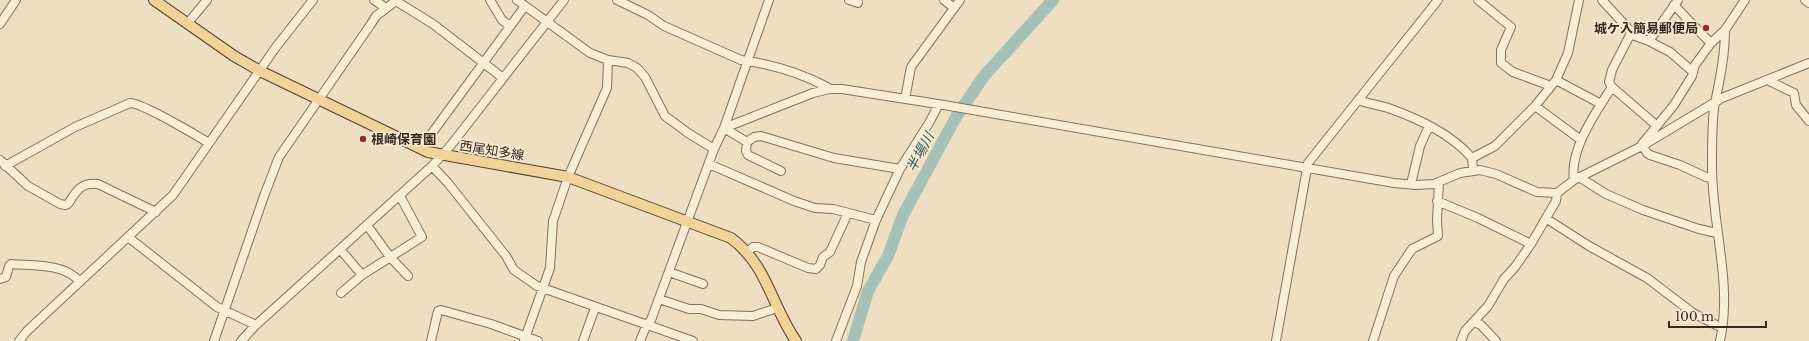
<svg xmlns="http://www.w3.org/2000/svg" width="1809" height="341" font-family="'Libre Baskerville','Noto Sans JP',serif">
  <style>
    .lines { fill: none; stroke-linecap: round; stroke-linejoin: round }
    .river { stroke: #a4c0b7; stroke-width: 12 }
    .minor-casing { stroke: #877059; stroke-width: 10 }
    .major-casing { stroke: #553f2e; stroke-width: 12 }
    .minor { stroke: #f8edd5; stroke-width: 8 }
    .major { stroke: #f1d39a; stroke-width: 10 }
    .poi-dot { fill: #962a2e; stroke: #f5e9d1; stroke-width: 1.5 }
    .labels { text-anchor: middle; stroke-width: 3.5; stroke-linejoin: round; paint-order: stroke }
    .poi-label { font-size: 13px; font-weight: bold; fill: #37291d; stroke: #f5e9d1; text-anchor: end }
    .street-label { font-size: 13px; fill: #37291d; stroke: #f5e9d1 }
    .water-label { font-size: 14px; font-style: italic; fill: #2d5753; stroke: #f5e9d1 }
  </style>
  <rect width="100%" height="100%" fill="#eedfc2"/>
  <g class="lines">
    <path class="river" d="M853 341 868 291 888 256 903 215 956 117 984 76 1053 0"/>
    <defs>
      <path id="minor" d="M374 0 386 8
        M490 0 502 20 510 26
        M517 0 590 53 608 60 628 63 637 68 645 77 665 116 688 133 714 149
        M617 0 648 15 664 26 741 60C770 64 801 73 827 87L830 89
        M849 0 858 3
        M944 0 954 8
        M1478 0 1511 27 1501 50V63L1513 72 1551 86
        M1602 0 1635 36 1649 41 1670 52 1692 71
        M1805 0 1809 3
        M396 1 433 24 503 78
        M1674 5C1687 18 1698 31 1711 43
        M0 24 16 0
        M187 24 207 0
        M1649 41 1678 0
        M1556 80 1601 104
        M1767 80 1794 93 1796 105 1809 121
        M1612 87 1656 125
        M905 99 911 67 960 0
        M1358 100C1369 104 1380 105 1391 109 1421 120 1451 134 1472 158
        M1535 106 1581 140
        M724 128 813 93 830 89H842L944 105 1394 183 1416 185 1434 184 1460 173 1480 170 1496 174 1537 192 1557 193 1574 180 1642 146 1722 98 1809 63
        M724 128 747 142 754 137 761 136 834 158 900 169
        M747 142 746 151 748 155 781 171
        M421 148 525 6
        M0 160 28 186 60 204 65 205 68 204C76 191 81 182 98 184L156 212
        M709 164 794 201 815 208 833 209 876 220
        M5 166 75 127 130 103C142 103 196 135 209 143
        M432 166 448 183 506 256 514 270 537 286 693 341
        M1473 170 1472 158 1495 146 1535 106 1556 80 1568 53 1579 0
        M1579 177 1606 194 1643 210 1699 229 1717 233
        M1712 178 1706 177 1680 165 1650 155 1647 153 1642 144 1674 105 1692 76 1695 65 1711 43 1725 30 1745 0
        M1574 180C1569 150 1596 112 1612 87L1609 82 1612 70 1631 33
        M1411 184 1420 146 1429 126
        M1437 201 1478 218 1531 244
        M1547 219 1589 246 1647 278 1693 313 1722 328
        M367 225 390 257 408 276
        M128 237 217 307 256 325
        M340 249 362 275
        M747 252 753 247H758L808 268 816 269 820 265 823 257 830 252 848 213
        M669 272 703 284
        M0 279 6 277 9 266 11 264C34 266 64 263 80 282
        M341 293 362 275 422 237 400 196
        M659 299 689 309H701L719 315 753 316 777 308
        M1474 322 1481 325 1496 341
        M19 341 27 331 173 195 276 47 313 0
        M214 341 264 196 279 157 371 24 376 16 397 0
        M241 341 256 325 432 166 451 145 564 0
        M431 341 438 311 441 310 491 324 538 341
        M524 341 550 268 553 221 568 177 607 88 608 60
        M583 341 595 308
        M640 341 647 324 651 320 714 149 724 128 769 0
        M836 341 857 286 861 262 876 220 900 169 929 123 939 104
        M1276 341 1308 163 1438 0
        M1373 341 1394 276 1412 249 1438 236 1437 220 1439 182
        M1461 341 1465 331 1488 306 1504 279 1515 267 1531 244 1556 201 1557 193
        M1720 341C1733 282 1711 223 1712 163 1712 145 1712 126 1714 108 1719 83 1725 57 1725 30"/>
      <path id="major" d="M154 0 234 56 260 71 428 152 568 177 731 238C768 266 771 305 796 341"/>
    </defs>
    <use href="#minor" class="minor-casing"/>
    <use href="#major" class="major-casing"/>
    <use href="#minor" class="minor"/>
    <use href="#major" class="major"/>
  </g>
  <g class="poi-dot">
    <circle cx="1706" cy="28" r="4"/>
    <circle cx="363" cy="139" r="4"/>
  </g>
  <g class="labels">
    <g class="poi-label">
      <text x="1698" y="33">城ケ入簡易郵便局</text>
      <text x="371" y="144" text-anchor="start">根崎保育園</text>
    </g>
    <g class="street-label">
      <text transform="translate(492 150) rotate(9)" y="5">西尾知多線</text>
    </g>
    <g class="water-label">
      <text transform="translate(920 152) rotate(-62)" y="5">半場川</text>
    </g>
  </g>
  <path d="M1669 321v6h97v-6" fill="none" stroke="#37291d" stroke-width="2"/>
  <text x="1675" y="321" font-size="12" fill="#37291d" stroke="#f5e9d1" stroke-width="3" paint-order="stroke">100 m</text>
</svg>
